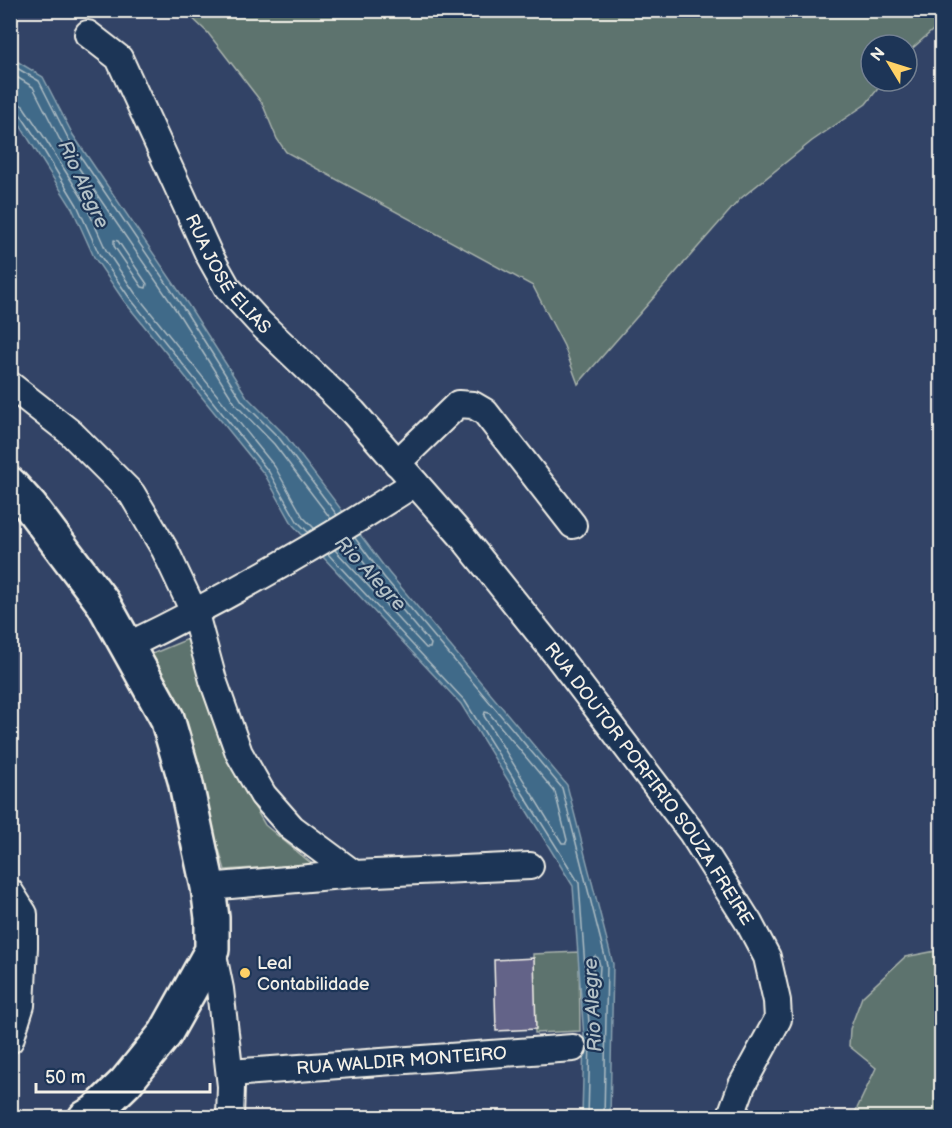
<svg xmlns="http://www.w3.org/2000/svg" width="952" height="1128" font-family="'Balsamiq Sans',sans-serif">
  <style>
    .green { fill: #5d736e; stroke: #a8b2ab; stroke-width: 1.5 }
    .water { fill: #416a89; stroke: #89a0af; stroke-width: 1.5 }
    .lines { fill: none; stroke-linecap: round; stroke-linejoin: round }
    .shore { stroke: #acbbc2; stroke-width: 1.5 }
    .building { fill: #646488; stroke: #f4f1e8; stroke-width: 1.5 }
    .minor-casing { stroke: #f4f1e8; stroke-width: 30 }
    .major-casing { stroke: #f4f1e8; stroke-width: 38 }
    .minor { stroke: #1d3557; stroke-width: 26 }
    .major { stroke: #1d3557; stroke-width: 33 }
    .poi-dot { fill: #ffd166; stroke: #1d3557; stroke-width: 2 }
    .labels { text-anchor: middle; stroke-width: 4.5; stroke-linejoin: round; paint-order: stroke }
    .street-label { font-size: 18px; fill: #f4f1e8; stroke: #1d3557 }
    .poi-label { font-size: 18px; fill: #f4f1e8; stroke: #1d3557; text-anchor: start }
    .water-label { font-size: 20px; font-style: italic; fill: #b5c2c7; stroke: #1d3557 }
  </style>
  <rect width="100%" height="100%" fill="#324366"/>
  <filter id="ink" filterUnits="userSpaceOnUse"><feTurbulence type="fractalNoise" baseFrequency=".0167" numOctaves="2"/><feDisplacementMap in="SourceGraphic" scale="12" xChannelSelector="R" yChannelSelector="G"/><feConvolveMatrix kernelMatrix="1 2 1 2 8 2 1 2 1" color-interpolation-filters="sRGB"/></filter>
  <g filter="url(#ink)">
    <path class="green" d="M941 10V23L907 53V45H871V81H884L866 104 812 141 740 199 578 384 564 346 533 286 286 152 277 139 262 103 208 33 185 11Z
      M188 639 219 733 243 787 265 825 312 864 225 870 182 723 152 654Z
      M941 950V1117H853L876 1068 849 1046 850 1029 862 997 905 957Z
      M579 952 580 1031 535 1033 533 954Z"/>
    <path class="water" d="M10 57 43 77 73 135 191 309 247 397 285 435 389 573 567 785 613 964 610 1117H582L584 1038 573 886 461 704 293 525 265 475 124 301 94 257 72 208 11 111Z"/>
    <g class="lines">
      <path class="shore" d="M10 64 39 81 68 138 186 312 242 401 280 439 337 515
        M10 73 33 87 61 142 180 316 236 405 274 444 331 519
        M10 101 17 102 23 106 44 137 84 201 106 250 135 293 275 467 303 517 315 529
        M10 109 18 111 38 141 77 205 99 254 129 297 269 472 297 521 308 532
        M114 240 118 241 147 284 146 288 142 287 114 246Z
        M355 538 384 577 562 788 607 965 604 1118
        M335 550 426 648H430L431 644 378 581 348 542
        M328 554 465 701 579 883 590 1038 588 1118
        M485 712 489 713 555 792 567 840 566 843H562L484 716Z
        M595 956 598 958 600 966 599 982 597 984 594 982 592 959Z"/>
    </g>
    <path class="building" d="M534 958 536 1029 496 1031 494 960Z"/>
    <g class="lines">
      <defs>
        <g id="minor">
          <path id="s1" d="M88 34 119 58 209 255 227 287 259 322 353 412 460 534 556 654 692 833 749 923 767 957 777 1001 778 1019 742 1085 730 1118"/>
          <path d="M10 385 71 433 132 494 165 550 195 614 213 680 239 753 263 795 292 828 354 874"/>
          <path d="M397 463 458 404 473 405 485 412 573 525"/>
          <path d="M127 646C227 598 322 543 415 483"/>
          <path d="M208 887 354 874 530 866"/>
          <path d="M10 892 24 914V947L21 1005 10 1040"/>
          <path d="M212 950 220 989 231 1086 230 1118"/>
          <path id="s2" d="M230 1073 573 1048"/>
        </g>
        <path id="major" d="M10 484 30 506 103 603 167 718 185 780 208 887 212 918V950L165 1034 126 1082 95 1112 85 1118"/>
      </defs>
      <use href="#minor" class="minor-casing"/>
      <use href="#major" class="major-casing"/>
      <use href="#minor" class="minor"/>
      <use href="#major" class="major"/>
    </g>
  </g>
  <circle class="poi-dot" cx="245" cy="973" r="6"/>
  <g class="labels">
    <g class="street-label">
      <text dy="6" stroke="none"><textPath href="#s1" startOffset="282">RUA JOSÉ ELIAS</textPath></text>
      <text dy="6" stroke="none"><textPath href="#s1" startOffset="946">RUA DOUTOR PORFIRIO SOUZA FREIRE</textPath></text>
      <text dy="6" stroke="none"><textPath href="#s2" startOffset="172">RUA WALDIR MONTEIRO</textPath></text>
    </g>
    <g class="poi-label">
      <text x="257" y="969">Leal<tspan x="257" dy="21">Contabilidade</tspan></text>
    </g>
    <g class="water-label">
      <text transform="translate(84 184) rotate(65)" y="7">Rio Alegre</text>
      <text transform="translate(371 573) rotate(47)" y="7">Rio Alegre</text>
      <text transform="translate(592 1005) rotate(-93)" y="7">Rio Alegre</text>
    </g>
  </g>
  <rect width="952" height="1128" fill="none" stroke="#1d3557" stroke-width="36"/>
  <rect x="18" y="18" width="916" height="1092" fill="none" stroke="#f4f1e8" stroke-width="2" filter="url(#ink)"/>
  <g transform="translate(889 63) rotate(308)"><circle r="28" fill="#1d3557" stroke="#738091" stroke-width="1.5"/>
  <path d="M0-4.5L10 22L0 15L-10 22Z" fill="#ffd166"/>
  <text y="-9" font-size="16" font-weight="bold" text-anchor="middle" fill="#f4f1e8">N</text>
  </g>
  <path d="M36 1083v9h174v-9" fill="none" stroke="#f4f1e8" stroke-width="3"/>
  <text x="45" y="1083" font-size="18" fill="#f4f1e8" stroke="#1d3557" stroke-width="4.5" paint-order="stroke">50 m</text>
</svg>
